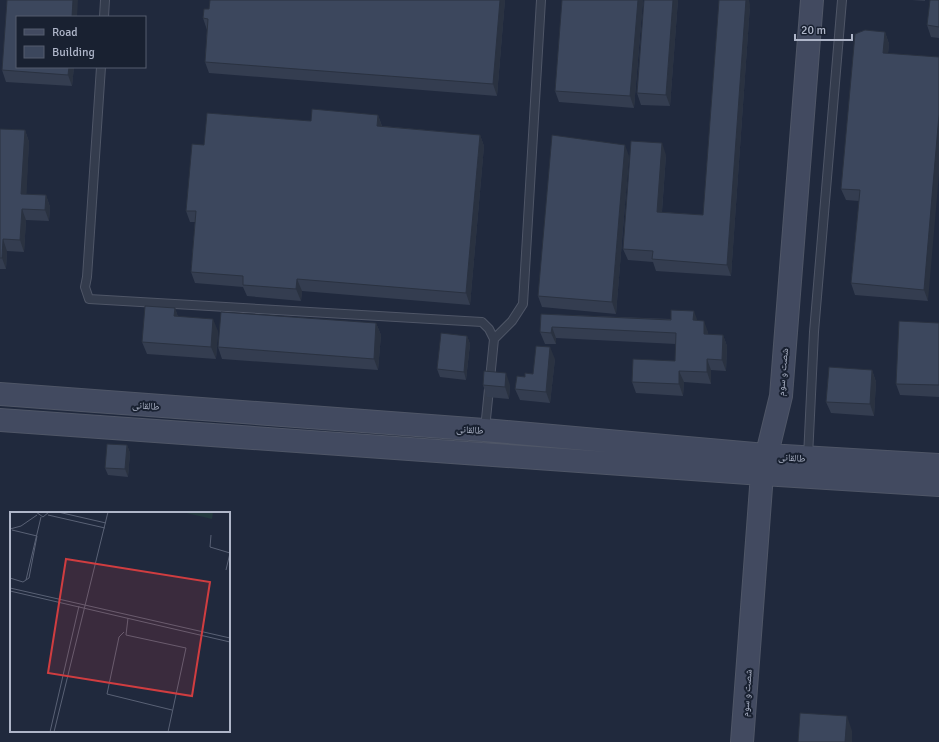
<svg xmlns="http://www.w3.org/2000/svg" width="939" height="742" font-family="Signika,'Noto Naskh Arabic',sans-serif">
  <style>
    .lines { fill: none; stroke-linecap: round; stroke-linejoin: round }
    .lane-casing { stroke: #4f5667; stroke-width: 10 }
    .secondary-casing { stroke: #4f5667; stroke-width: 24 }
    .lane { stroke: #343c4d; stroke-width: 8 }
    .secondary { stroke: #424a60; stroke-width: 22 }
    .wall { fill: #343d50 }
    .shaded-wall { fill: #2a3241 }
    .building { fill: #3c475d; stroke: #2a3241 }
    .labels { text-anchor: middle; stroke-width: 4; stroke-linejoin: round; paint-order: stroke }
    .street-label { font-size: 10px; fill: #afb6c9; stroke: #192131 }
    .inset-road { fill: none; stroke: #596175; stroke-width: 1 }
    .view { fill: #d03d40; fill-opacity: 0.15; stroke: #d03d40; stroke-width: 2 }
    .inset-edge { fill: none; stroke: #afb6c9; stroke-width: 2 }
  </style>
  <rect width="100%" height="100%" fill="#20293d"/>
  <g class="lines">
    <defs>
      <path id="lane" d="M104 17 105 0
        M101 67 87 277 85 287 89 299 482 322 489 329 494 339 485 429
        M494 339 512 321 523 304 541 0
        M808 457 814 332 842 0"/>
      <path id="secondary" d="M0 394 484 430 767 455 939 465
        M0 420 762 474 939 485
        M742 742 762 474 781 396 812 0"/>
    </defs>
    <use href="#lane" class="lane-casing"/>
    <use href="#secondary" class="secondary-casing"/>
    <use href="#lane" class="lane"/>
    <use href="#secondary" class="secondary"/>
  </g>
  <path class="wall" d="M505 0 497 96 209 73 205 62 207 30 203 18 209 9Z
    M643 0 634 108 559 102 555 91Z
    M644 0H678L670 106 641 105 637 93Z
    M912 0H925V1Z
    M939 0V38L931 37 927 25Z
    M750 5 731 276 656 271 653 262 628 260 623 249 666 155 662 212 703 215Z
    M885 32 889 44 888 53 928 301 855 295 851 283 859 201 846 200 841 189Z
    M17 67H74L72 86 6 82 2 70Z
    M378 115 382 126 480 135 484 146 470 305 302 291 301 301 247 296 243 287 195 283 191 272 195 222H190L186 211 204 145 311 121Z
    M0 129 25 130 29 142 26 194 46 195 50 207 49 221 26 220 24 252 7 251 6 269H0Z
    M629 156 616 314 542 307 538 296Z
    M175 308 178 317 218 331 216 359 147 354 142 342Z
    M541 314 697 320 708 332V334L723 335 727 346 726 371 711 370V384L684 382 683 396 636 393 632 382 675 361 676 344 556 338V344H545L540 332Z
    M376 323 381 335 378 370 222 359 218 347Z
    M939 323V397L900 395 896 384Z
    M467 336 470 344 466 380 440 377 437 369Z
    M555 359 550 403 520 400 515 389 525 377 533 374Z
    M872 370 876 382 874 416 831 413 826 402Z
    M483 385H510L509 399 487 397Z
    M127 445 130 453 128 477 108 475 105 468Z"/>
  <path class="shaded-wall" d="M73 0H78L77 17H72Z
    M500 0H505L497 96 493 84Z
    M638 0H643L634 108 630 96Z
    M673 0H678L670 106 666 95Z
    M746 0H749L750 5 731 276 727 265Z
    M885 32 889 44 887 64 883 53Z
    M69 67H74L72 86 68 75Z
    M378 115 382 127 377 126Z
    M939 115V174L928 301 924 290Z
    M25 130 29 142 26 206 21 194Z
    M480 135 484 146 470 305 466 293Z
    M662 143 666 155 661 223 657 212Z
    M625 145 629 156 616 314 612 302Z
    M46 195 50 207 49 221 45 210Z
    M22 209 26 220 24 252 20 240Z
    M3 239 7 251 6 269 2 258Z
    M297 279 302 291 301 301 296 289Z
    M175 308 179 320 174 316Z
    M694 311 698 322 693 320Z
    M213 319 218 331 216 359 211 347Z
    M704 321 708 332V345L704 334Z
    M376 323 381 335 378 370 374 359Z
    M552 327 556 338V344L551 333Z
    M723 335 727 346 726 371 722 360Z
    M467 336 470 344 466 380 464 372Z
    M550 347 555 359 550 403 546 392Z
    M707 359 711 370V384L707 372Z
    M872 370 876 382 874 416 870 404Z
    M679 371 684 382 683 396 679 384Z
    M506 373 510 385 509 399 505 387Z
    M127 445 130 453 128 477 125 469Z
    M847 716 852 731V742H845Z"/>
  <path class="building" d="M7 0H73L72 17H17V67H69L68 75 2 70Z
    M210 0H500L493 84 205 62 208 19 203 18 204 9H209Z
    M562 0H638L630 96 555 91Z
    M644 0H673L666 95 637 93Z
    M719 0H746L727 265 652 259 653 251 623 249 631 141 662 143 657 212 703 215Z
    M930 0H939V27L927 25Z
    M865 30 885 32 883 53 939 57V115L924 290 851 283 860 190 841 189 855 34Z
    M312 109 378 115 377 126 480 135 466 293 297 279 296 289 243 285V276L191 272 196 211H186L192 144 204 145 207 113 311 121Z
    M0 129 25 130 21 194 46 195 45 210 22 209 20 240 3 239 2 258H0Z
    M552 135 625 145 612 302 538 296Z
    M145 306 175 308 174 316 213 319 211 347 142 342Z
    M671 310 694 311 693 320 704 321V334L723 335 722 360 707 359V372L679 371V384L632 382 633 359 675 361 676 333 552 327 551 333 540 332 541 314 671 320Z
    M221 312 376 323 374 359 218 347Z
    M899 321 939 323V385L896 384Z
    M441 333 467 336 464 372 437 369Z
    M536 346 550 347 546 392 515 389 517 376 525 377V373L533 374Z
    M829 367 872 370 870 404 826 402Z
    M484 371 506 373 505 387 483 385Z
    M107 444 127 445 125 469 105 468Z
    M800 713 847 716 845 742H798Z"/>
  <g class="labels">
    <g class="street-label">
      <text transform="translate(782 372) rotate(-85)" y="4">شصت و سوم</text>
      <text transform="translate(146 405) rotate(4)" y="4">طالقانی</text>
      <text transform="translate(470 429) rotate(4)" y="4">طالقانی</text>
      <text transform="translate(792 457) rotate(4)" y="4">طالقانی</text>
      <text transform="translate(746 693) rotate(-86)" y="4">شصت و سوم</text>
    </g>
  </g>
  <g transform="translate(10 512)">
    <rect width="220" height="220" fill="#20293d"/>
    <path d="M172 0H203L202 7Z" fill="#22383e"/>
    <path class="inset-road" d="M26 0 33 5 39 0M48 0 96 11M38 3 95 16M0 17 11 14 27 3M2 18 27 24M201 23 200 35 220 41M216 58 220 41M0 66 13 70 19 66 27 24M16 68 31 5M0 76 220 126M0 79 220 130M118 106 116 123 176 136 158 220M114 120 109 125 97 182 162 198M40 220 69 94M44 220 98 0"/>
    <path class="view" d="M56 47 200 70 182 184 38 161Z"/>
    <rect width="220" height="220" class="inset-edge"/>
  </g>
  <rect x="16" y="16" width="130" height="52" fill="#192131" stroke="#555d6e"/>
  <rect x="24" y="29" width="20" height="6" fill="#424a60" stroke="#555d6e"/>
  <text x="52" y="36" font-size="12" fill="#afb6c9">Road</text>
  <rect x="24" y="46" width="20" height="12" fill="#3c475d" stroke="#555d6e"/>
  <text x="52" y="56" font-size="12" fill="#afb6c9">Building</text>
  <path d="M795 34v6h57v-6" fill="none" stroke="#afb6c9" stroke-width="2"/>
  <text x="801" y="34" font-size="12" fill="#afb6c9" stroke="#192131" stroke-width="3" paint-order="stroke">20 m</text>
</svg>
